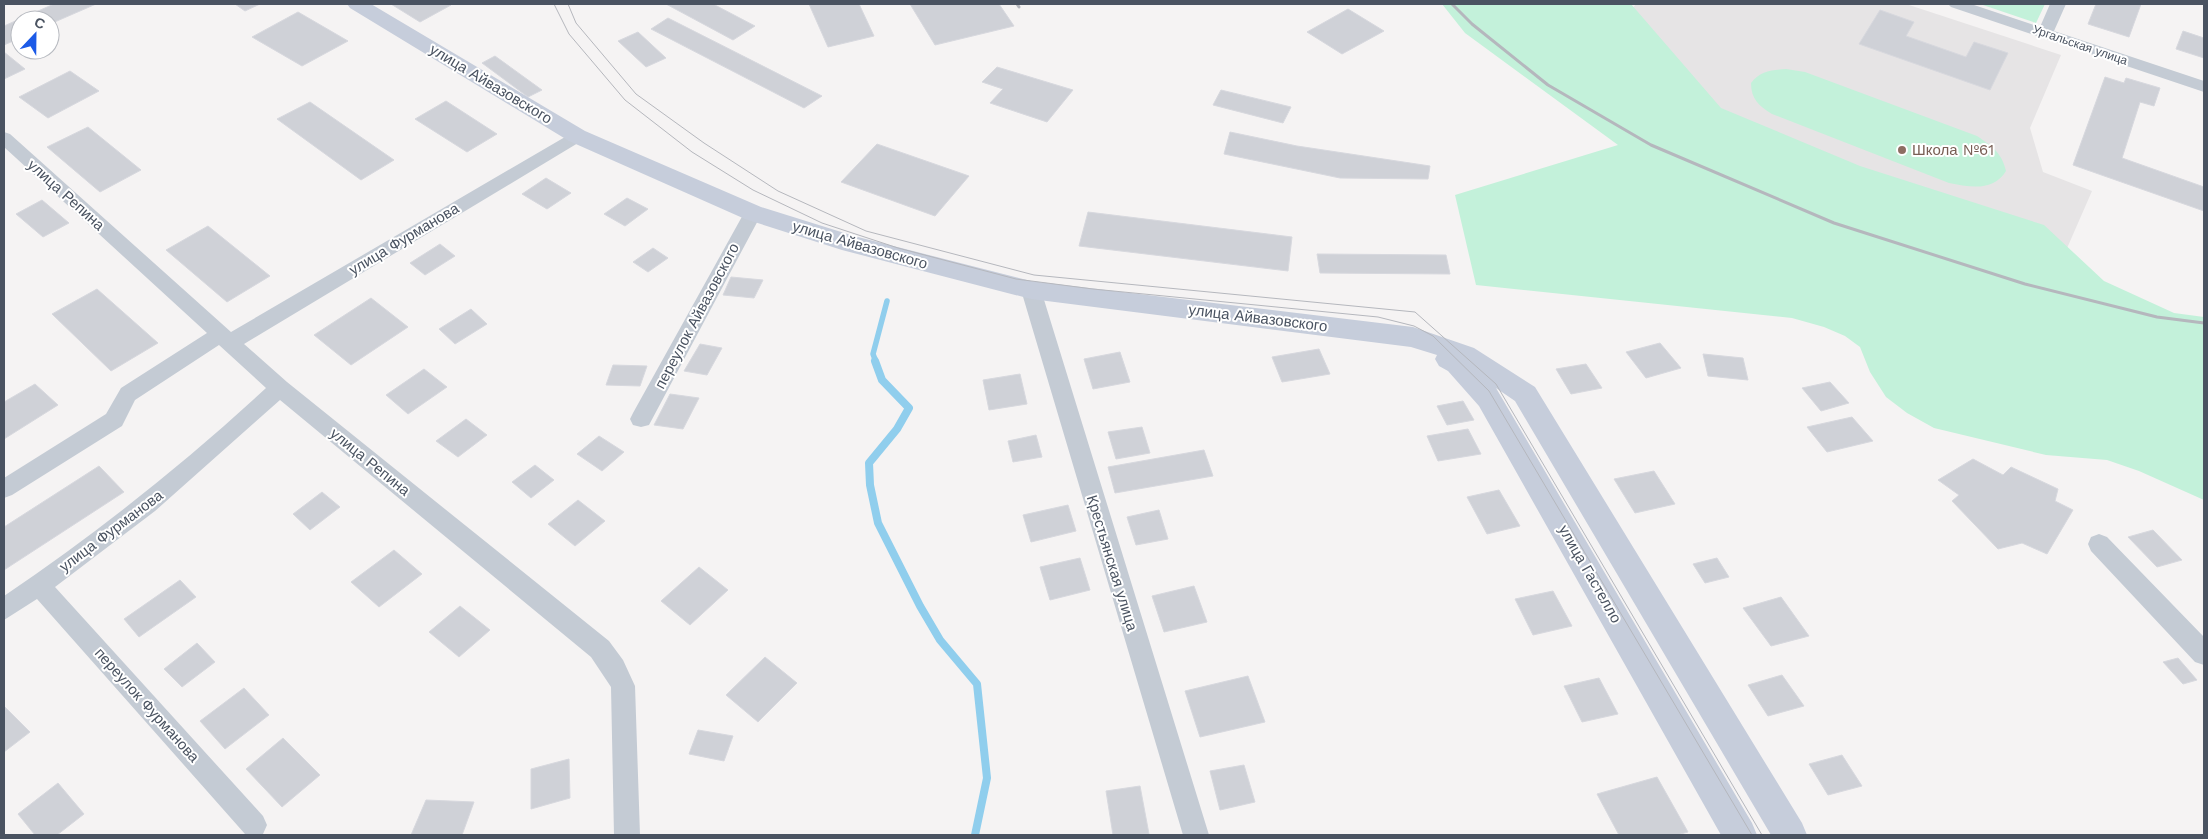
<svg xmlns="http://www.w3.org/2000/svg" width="2208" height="839" font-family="'Work Sans',sans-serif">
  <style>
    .education { fill: #e6e4e5 }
    .green { fill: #c3f1da }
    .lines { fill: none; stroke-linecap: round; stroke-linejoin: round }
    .stream-far1 { stroke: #90ceed; stroke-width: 5.5 }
    .stream { stroke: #90ceed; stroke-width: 8 }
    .building { fill: #cfd1d7; stroke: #d7d8de }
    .street { fill: #c4cbd4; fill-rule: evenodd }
    .secondary { fill: #c6cddb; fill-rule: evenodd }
    .tram { stroke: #b5b7bd; stroke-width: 1 }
    .rail { stroke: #b5b7bd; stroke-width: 3 }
    .education-dot { fill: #8d6e63; stroke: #fff; stroke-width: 2 }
    .labels { text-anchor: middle; stroke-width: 4; stroke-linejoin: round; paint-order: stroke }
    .far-street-label { font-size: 12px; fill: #4a5361; stroke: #fff }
    .street-label { font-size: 15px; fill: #4a5361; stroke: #fff }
    .education-label { font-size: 15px; fill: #785e54; stroke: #fff; text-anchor: start }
  </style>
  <rect width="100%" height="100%" fill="#f5f3f3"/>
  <path class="education" d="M1636 4H1906L2061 55 2030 128 2043 172 2092 191 2061 262 1700 124 1607 39Z"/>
  <path class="green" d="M1442 4H1631L1721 108 1860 166 2044 225 2104 281 2174 313 2204 317V500L2139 471 2107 460 2046 455 1934 428 1907 413 1886 397 1870 372 1860 347 1845 336 1824 327 1792 318 1476 285 1455 195 1618 145 1465 33Z
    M1980 4H2045L2036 23Z
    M1786 69 1805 72 1977 136C1992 146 2002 153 2006 171 1993 192 1970 187 1949 183L1772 114C1759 106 1751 99 1751 83 1760 71 1771 70 1786 69Z"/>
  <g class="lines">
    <path class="stream-far1" d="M876 362 873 354 887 301"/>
    <path class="stream" d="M875 361 882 380 909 408 897 429 869 463 870 485 878 523 920 606 940 640 977 684 987 778 975 835"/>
  </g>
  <path class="building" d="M54 4H96L50 24V20H20V38L4 45V26Z
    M235 4H260L245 11Z
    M391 4H449L451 5 420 22Z
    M666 4H713L755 26 733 40Z
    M809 4H859L874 36 828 47Z
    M910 4H999L1014 26 935 45Z
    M2096 4H2141L2129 37 2088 24Z
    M1348 9 1384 31 1342 54 1307 32Z
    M1880 10 1914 22 1906 36 1966 57 1974 42 2008 53 1990 90 1859 44Z
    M298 12 348 41 302 66 252 37Z
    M668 18 822 96 804 108 651 29Z
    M2183 31 2204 38V58L2176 49Z
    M638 32 666 58 646 67 618 41Z
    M4 52 25 69 4 79Z
    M495 56 542 90 528 97 482 63Z
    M997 67 1073 90 1047 122 990 103 1003 89 982 82Z
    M70 71 99 91 48 118 19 97Z
    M2105 77 2124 83 2126 78 2160 88 2154 106 2140 102 2122 158 2204 187V211L2073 165Z
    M1221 90 1291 107 1283 123 1213 105Z
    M446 101 497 134 467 152 415 119Z
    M310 102 394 160 361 180 277 119Z
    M88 127 141 170 100 192 47 147Z
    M1230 132 1297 146 1430 166 1428 179 1340 178 1224 154Z
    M877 144 969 176 935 216 841 182Z
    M546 178 571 193 547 209 522 194Z
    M627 198 648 209 625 226 604 214Z
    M42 200 69 223 43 237 16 214Z
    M1088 212 1292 237 1288 271 1079 246Z
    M208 226 270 276 227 302 166 250Z
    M440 244 455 256 425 275 410 263Z
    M653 248 668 258 648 272 633 262Z
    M1317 254 1446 255 1450 274 1320 273Z
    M731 277 763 280 754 298 723 295Z
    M97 289 158 343 111 371 52 314Z
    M371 298 408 327 351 365 314 335Z
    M471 309 487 324 455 344 439 329Z
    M1660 343 1681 368 1646 378 1626 352Z
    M700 344 722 348 707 375 684 371Z
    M1319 349 1330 374 1282 382 1272 357Z
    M1120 352 1130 382 1093 389 1084 359Z
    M1703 354 1743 358 1748 380 1708 376Z
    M1586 364 1602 388 1571 394 1556 369Z
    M613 365 647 366 640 386 606 385Z
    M424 369 447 387 408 414 386 395Z
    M1020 374 1027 404 989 410 983 380Z
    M1830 382 1849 403 1821 411 1802 388Z
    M35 384 58 405 4 439V402Z
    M670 394 699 398 683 429 654 425Z
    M1463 401 1474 420 1447 425 1437 406Z
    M1852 417 1873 441 1827 452 1807 427Z
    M466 419 487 435 458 457 436 441Z
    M1142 427 1150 453 1116 459 1108 432Z
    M1468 429 1481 454 1438 461 1427 436Z
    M1036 435 1042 457 1013 462 1008 441Z
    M599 436 624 452 602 471 577 454Z
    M1204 450 1213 476 1115 493 1108 467Z
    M1973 459 2003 475 2011 467 2058 489 2055 501 2073 510 2047 554 2022 543 1998 549 1952 501 1959 495 1938 480Z
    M535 465 554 480 531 498 512 482Z
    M99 466 124 492 4 570V527Z
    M1654 471 1675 504 1635 513 1614 479Z
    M1499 490 1520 526 1487 534 1467 497Z
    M322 492 340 507 310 530 293 514Z
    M578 500 605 521 575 546 548 524Z
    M1068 505 1076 531 1031 542 1023 515Z
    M1159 510 1168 539 1136 545 1127 517Z
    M2153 530 2182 560 2157 567 2128 537Z
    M394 550 422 574 379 607 351 582Z
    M1080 558 1090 590 1050 600 1040 567Z
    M1717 558 1729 577 1705 583 1693 564Z
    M699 567 728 590 690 625 661 601Z
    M180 580 196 597 139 637 124 619Z
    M1194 586 1207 622 1164 632 1152 596Z
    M1553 591 1572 626 1533 635 1515 599Z
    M1781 597 1809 636 1771 646 1743 608Z
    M460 606 490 630 459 657 429 632Z
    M197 643 215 662 182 687 164 669Z
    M765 657 797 683 758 722 726 695Z
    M2178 658 2197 680 2183 684 2163 662Z
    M1782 675 1804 706 1768 716 1748 685Z
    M1248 676 1265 722 1200 737 1185 691Z
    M1599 678 1618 714 1582 722 1564 686Z
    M244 688 269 715 225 749 200 721Z
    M4 706 30 732 4 752Z
    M698 730 733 736 724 761 689 754Z
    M283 738 320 775 282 807 246 769Z
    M1842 755 1862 786 1828 795 1809 764Z
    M569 759 570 798 531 809V769Z
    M1244 765 1255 802 1220 810 1210 771Z
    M1657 777 1688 832 1677 835H1619L1597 794Z
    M58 783 84 814 57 835H35L18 814Z
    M1140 786 1149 834 1113 835 1106 791Z
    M426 800 474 802 462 835H411Z"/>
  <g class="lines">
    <path class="street" d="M1948 4H1971L2040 27 2050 4H2066L2054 31 2204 81V92L1951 7Z
      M577 130 583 132 586 136 583 140 244 344 287 382 609 641 623 660 635 686 640 835H614L611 687 591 657 280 400 155 511 55 587 263 816 267 825 263 834H245L37 599 4 620V596C97 533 184 464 266 388L219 345 135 400 122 426 12 495 4 498V478L106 414 121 388 207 333 4 147V132L10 134 231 332Z
      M753 207 760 209 762 213 649 425 641 427 633 425 630 419 633 413 744 213 746 209Z
      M1031 283 1038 285 1041 290 1209 835H1183L1021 290 1024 285Z
      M2099 534 2107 537 2204 637V665L2195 662 2091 551 2088 544 2091 537Z"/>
    <path class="secondary" d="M347 4H371L585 131 761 207 854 236 1031 281 1413 327 1474 348 1535 387 1802 823 1807 835H1771L1515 401 1496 388 1752 823 1757 835H1721L1479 406 1448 371 1439 366 1435 359 1437 355 1411 347 1031 299 842 250 745 219 569 141 350 8Z"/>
    <path class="tram" d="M554 4 569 34 625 100 692 152 753 190 822 223 898 248 1016 279 1093 289 1378 317 1414 326 1433 336 1489 391 1752 835
      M568 4 576 23 636 94 704 143 778 191 866 231 1034 275 1415 312 1496 384 1762 835"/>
    <path class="rail" d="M1017 4 1019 7
      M1452 4 1472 24 1548 85 1651 145 1834 223 2025 284 2157 317 2204 323"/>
  </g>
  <circle class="education-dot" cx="1902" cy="150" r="5"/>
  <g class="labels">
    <g class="far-street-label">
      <text transform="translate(2080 45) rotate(19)" y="4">Ургальская улица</text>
    </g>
    <g class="street-label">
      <text transform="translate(491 84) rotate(31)" y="5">улица Айвазовского</text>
      <text transform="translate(66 195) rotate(42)" y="5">улица Репина</text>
      <text transform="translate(404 239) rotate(-31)" y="5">улица Фурманова</text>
      <text transform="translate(860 245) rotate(16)" y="5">улица Айвазовского</text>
      <text transform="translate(697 316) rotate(-62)" y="5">переулок Айвазовского</text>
      <text transform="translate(1258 318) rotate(7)" y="5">улица Айвазовского</text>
      <text transform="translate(370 462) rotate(39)" y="5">улица Репина</text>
      <text transform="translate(111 531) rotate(-37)" y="5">улица Фурманова</text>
      <text transform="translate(1112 563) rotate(73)" y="5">Крестьянская улица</text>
      <text transform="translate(1590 574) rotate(60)" y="5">улица Гастелло</text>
      <text transform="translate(147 705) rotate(48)" y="5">переулок Фурманова</text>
    </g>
    <g class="education-label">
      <text x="1912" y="155">Школа №61</text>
    </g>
  </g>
  <rect width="2208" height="839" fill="none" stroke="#4a5361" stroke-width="10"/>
  <g transform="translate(35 35) rotate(22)"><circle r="24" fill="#ffffff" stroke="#b7bac0"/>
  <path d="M0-4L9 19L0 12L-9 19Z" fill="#1b5ae7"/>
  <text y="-8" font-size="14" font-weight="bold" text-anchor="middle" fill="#4a5361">С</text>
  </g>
</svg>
